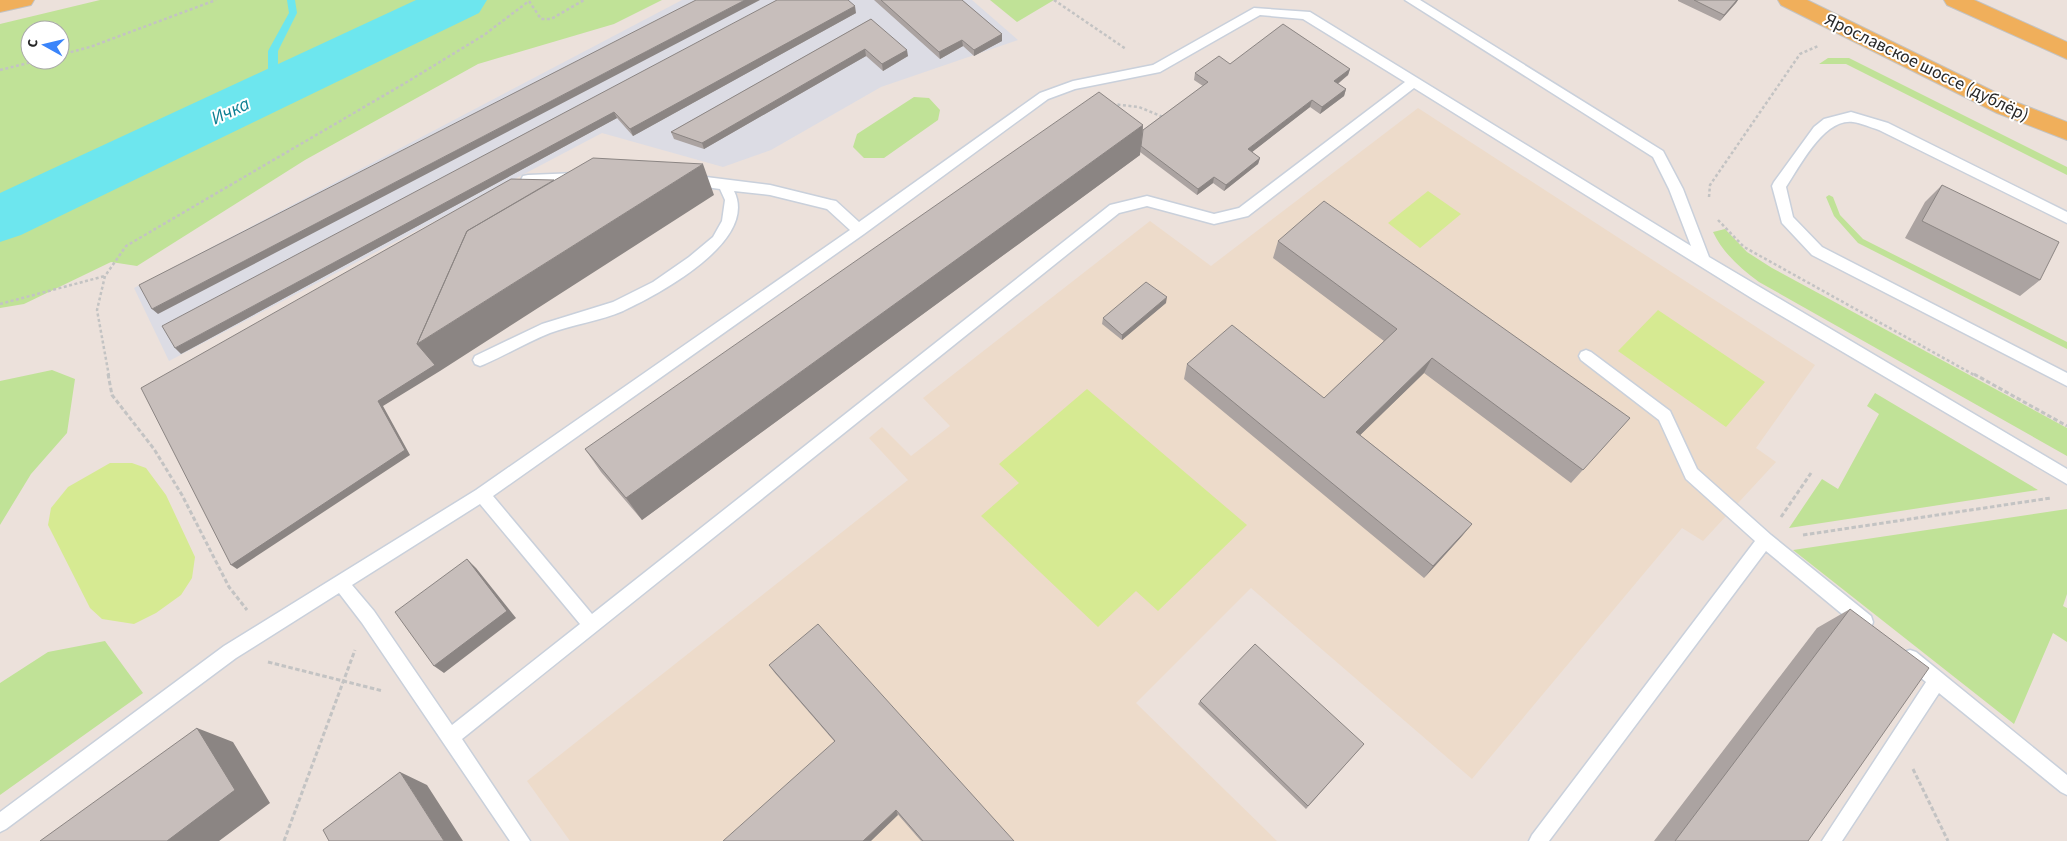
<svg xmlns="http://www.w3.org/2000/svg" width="2067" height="841" font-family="'Source Sans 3',sans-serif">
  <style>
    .industrial { fill: #dcdce4 }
    .education { fill: #eddbca }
    .green { fill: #c0e297; fill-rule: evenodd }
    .pitch { fill: #d6ea92 }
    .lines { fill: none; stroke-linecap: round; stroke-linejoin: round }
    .stream { fill: #6de6ee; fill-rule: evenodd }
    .river { fill: #6de6ee; fill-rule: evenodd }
    .lane-casing { stroke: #c9d0db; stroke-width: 3 }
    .primary-casing { stroke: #c3c3c3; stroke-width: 2 }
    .path-far1 { stroke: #c3c3c3; stroke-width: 2.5; stroke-dasharray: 3 2.5; stroke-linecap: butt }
    .path { stroke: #c3c3c3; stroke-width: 3; stroke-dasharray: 4.5 2.5; stroke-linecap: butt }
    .lane { fill: #fff; fill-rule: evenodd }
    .primary { fill: #f0af5b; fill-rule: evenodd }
    .wall { fill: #aba3a1 }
    .shaded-wall { fill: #8b8583 }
    .building { fill: #c7bebb; stroke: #8b8583 }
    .labels { text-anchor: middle; stroke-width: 4; stroke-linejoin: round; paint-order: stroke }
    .street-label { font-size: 18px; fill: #292929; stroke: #fff }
    .water-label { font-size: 19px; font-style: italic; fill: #0d7f92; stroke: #fff }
  </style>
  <rect width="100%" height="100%" fill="#ece1db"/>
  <path class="industrial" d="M682 0H972L1018 40 881 87 771 150 723 167 602 133 169 361 134 288Z"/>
  <path class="education" d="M1418 108 1815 365 1756 448 1776 462 1703 541 1682 528 1472 779 1251 588 1136 703 1277 841H570L527 781 908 480 869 438 882 427 911 456 950 426 923 398 1150 221 1211 266Z"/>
  <path class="green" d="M100 0H662L614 24 478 64 305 160 137 266 111 262 24 304 0 308V24ZM30 30H60V60H30Z
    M990 0H1054L1017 22Z
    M1828 58H1849L2067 167V175L1846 64H1819Z
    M914 97 929 98 940 110 938 120 884 158H864L853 147 857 134Z
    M1829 195 1833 197 1840 215 1863 239 2067 342V349L1858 243 1834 216 1826 197Z
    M1725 229 1747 252 1772 268 2067 428V456L1759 282C1740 268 1723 253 1713 232Z
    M52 370 75 379 67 433 31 474 0 525V381Z
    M1875 393 2038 490 1789 528 1822 479 1838 489 1879 414 1867 406Z
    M2067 509V594L2063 606 2067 608V642L2053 633 2014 724 1793 550Z
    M105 641 143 693 0 795V683L48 652Z"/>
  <path class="pitch" d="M1428 191 1461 214 1420 248 1388 223Z
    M1658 310 1765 382 1726 427 1618 351Z
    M1087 389 1247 525 1158 611 1136 591 1098 627 981 516 1019 483 999 464Z
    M110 463H132L146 468 166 495 195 557 192 578 181 595 156 613 134 624 102 619 90 608 48 525 51 508 68 487Z"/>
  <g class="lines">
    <path class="stream" d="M287 0H295L297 13 278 51V69L292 84 287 87 284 86 268 70V51L289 13Z"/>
    <path class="river" d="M416 0H487L479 13 21 235 0 242V193Z"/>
    <defs>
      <path id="lane" d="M1405 0H1420L1663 151 1683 189 1709 257 2067 469V484L1753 299 1414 88 1248 216 1214 224 1147 206 1119 213 462 739 530 841H510L362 623 339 593 236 658 6 829 0 832V812L224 646 476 490 850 230 827 209 770 195 734 191C759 241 659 294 623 311 600 321 574 324 550 333 528 342 507 354 485 364L480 366 475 364 473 360 475 356 542 324 613 302 653 282 689 257 713 237 722 221 725 200 720 189 685 184 683 180 685 176 690 175 770 185 831 200 836 201 859 222 1040 93 1073 81 1153 65 1254 8 1310 12 1691 246 1669 189 1653 157ZM1260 15 1303 19 1405 82 1239 208 1214 214 1147 196 1110 205 592 614 493 496 864 234 1048 99 1075 89 1160 72ZM480 504 580 624 452 725 374 611 352 585Z
        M1851 112 1888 123 2067 212V223L1879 130C1870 127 1861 123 1853 122 1824 118 1800 166 1786 187L1793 217 1822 247 2067 373V386L1812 255 1782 223 1772 186 1774 182 1814 127 1824 119Z
        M577 173 582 174 584 178 582 182 577 183 528 185 523 184 521 180 523 176 528 175Z
        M1586 350 1591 352 1670 411 1697 469 1771 535 1871 616 1873 622 1871 628 1865 630 1859 628 1766 551 1549 841H1529L1532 835 1755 541 1686 479 1659 420 1581 360 1579 356 1581 352Z
        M1910 650 1916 652 2067 775V795L2061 792 1939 693 1842 841H1822L1926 682 1904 664 1902 658 1904 652Z"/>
      <path id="primary" d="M0 0H34L31 5 0 12Z
        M1778 0H1807L2013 101 2067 122V140L1997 113 1781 5Z
        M1944 0H1974L2067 42V59L1947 5Z"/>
    </defs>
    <use href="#lane" class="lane-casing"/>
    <use href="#primary" class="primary-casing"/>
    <path class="path-far1" d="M1054 0 1126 49
      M529 1 541 19H551L584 0
      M60 55 90 47 216 0
      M0 70 40 60
      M1112 104 1139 107 1163 117
      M1709 197 1710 185 1800 54 1818 46
      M1718 220 1744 247 1976 376
      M0 304 105 276
      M109 376 97 310 105 276 126 246 407 82 484 35 529 1"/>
    <path class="path" d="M108 374 112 395 154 449 182 495 229 587 247 610
      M1974 374 2067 426
      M1781 517 1811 473
      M1803 535 2051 498
      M268 662 383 691
      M1913 769 1948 841
      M284 841 355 650"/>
    <use href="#lane" class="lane"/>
    <use href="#primary" class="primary"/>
  </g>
  <path class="wall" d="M777 0 856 13 633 136 617 118 181 354Z
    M874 0H962L1002 34V41L974 56 963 46 940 59Z
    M1678 0H1738L1720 21 1678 1Z
    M871 19 908 56 883 71 866 56 704 149 674 139 671 132Z
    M1230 64 1350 69 1348 75 1338 84 1346 89 1344 96 1320 114 1310 107 1252 152 1260 158 1258 164 1224 191 1213 183 1197 195 1140 152V155L642 520 601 472 585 449 1143 125V130L1203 86 1194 80 1195 73Z
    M1942 185 2040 280 2020 296 1905 238 1925 202Z
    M1278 241 1630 418 1571 483 1424 373 1360 435 1472 524 1462 536 1424 578 1184 379 1187 364 1324 398 1384 341 1273 258Z
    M1166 303 1122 340 1102 324 1103 318Z
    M1850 609 1808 841H1654L1817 628Z
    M769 665 1014 841H921L774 672Z
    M1200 701 1364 744 1306 809 1198 704Z"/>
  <path class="shaded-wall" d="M745 0H760L158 314 152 309Z
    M1737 0H1738L1736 3 1720 21 1724 15Z
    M855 6 856 13 633 136 630 129Z
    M1002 34V41L974 56V50Z
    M962 40 963 46 940 59 939 52Z
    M865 49 866 56 704 149 702 143Z
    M907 50 908 56 883 71 882 64Z
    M1350 69 1348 75 1332 88 1334 81Z
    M1346 89 1344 96 1320 114 1322 107Z
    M1312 100 1310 107 1247 156 1248 149Z
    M614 112 617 118 181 354 175 348Z
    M1143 125 1140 155 642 520 626 498Z
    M1260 158 1258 164 1224 191 1226 185Z
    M703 164 714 195 440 371 383 406 410 455 237 569 231 565 378 401 417 344Z
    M1214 177 1213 183 1197 195 1198 189Z
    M1167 297 1166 303 1122 340V335Z
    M1432 358 1424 373 1349 446 1356 432Z
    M1472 524 1462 536 1424 578 1433 566Z
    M467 559 476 568 516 618 444 673 434 666Z
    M197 728 233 742 270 803 219 841H167Z
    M400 772 427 785 463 841H444Z
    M896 810 898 815 871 841H863Z"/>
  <path class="building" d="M696 0H745L152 309 139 285Z
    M777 0H848L855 6 630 129 614 112 175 348 162 326Z
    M881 0H962L1002 34 974 50 962 40 939 52Z
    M1694 0H1737L1724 15Z
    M871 19 907 50 882 64 865 49 702 143 671 132Z
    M1283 24 1350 69 1334 81 1346 89 1322 107 1312 100 1248 149 1260 158 1226 185 1214 177 1198 189 1141 146 1143 130 1208 82 1195 73 1219 56 1230 64Z
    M1099 92 1143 125 626 498 585 449Z
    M593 158 703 164 417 344 467 231Z
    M511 179 554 180 467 231 417 344 435 365 378 401 405 450 231 565 141 388Z
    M1942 185 2059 242 2040 280 1922 221Z
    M1324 201 1630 418 1583 470 1432 358 1356 432 1472 524 1433 566 1187 364 1232 325 1324 398 1397 329 1278 241Z
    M1146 282 1167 297 1122 335 1103 318Z
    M467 559 507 611 434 666 395 612Z
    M1850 609 1929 668 1808 841H1675Z
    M818 624 1014 841H923L896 810 863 841H723L835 741 769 665Z
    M1255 644 1364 744 1308 806 1200 701Z
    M197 728 235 790 167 841H40Z
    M400 772 444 841H329L323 830Z"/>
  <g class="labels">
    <g class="street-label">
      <text transform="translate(1927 67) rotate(26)" y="6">Ярославское шоссе (дублёр)</text>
    </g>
    <g class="water-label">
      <text transform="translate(230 110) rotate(-25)" y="7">Ичка</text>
    </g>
  </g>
  <g transform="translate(45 45) rotate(278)"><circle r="24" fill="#ffffff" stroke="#a9a9a9"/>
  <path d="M0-4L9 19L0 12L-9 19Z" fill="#3a84fa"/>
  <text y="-8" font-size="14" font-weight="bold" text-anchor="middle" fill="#292929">С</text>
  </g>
</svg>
